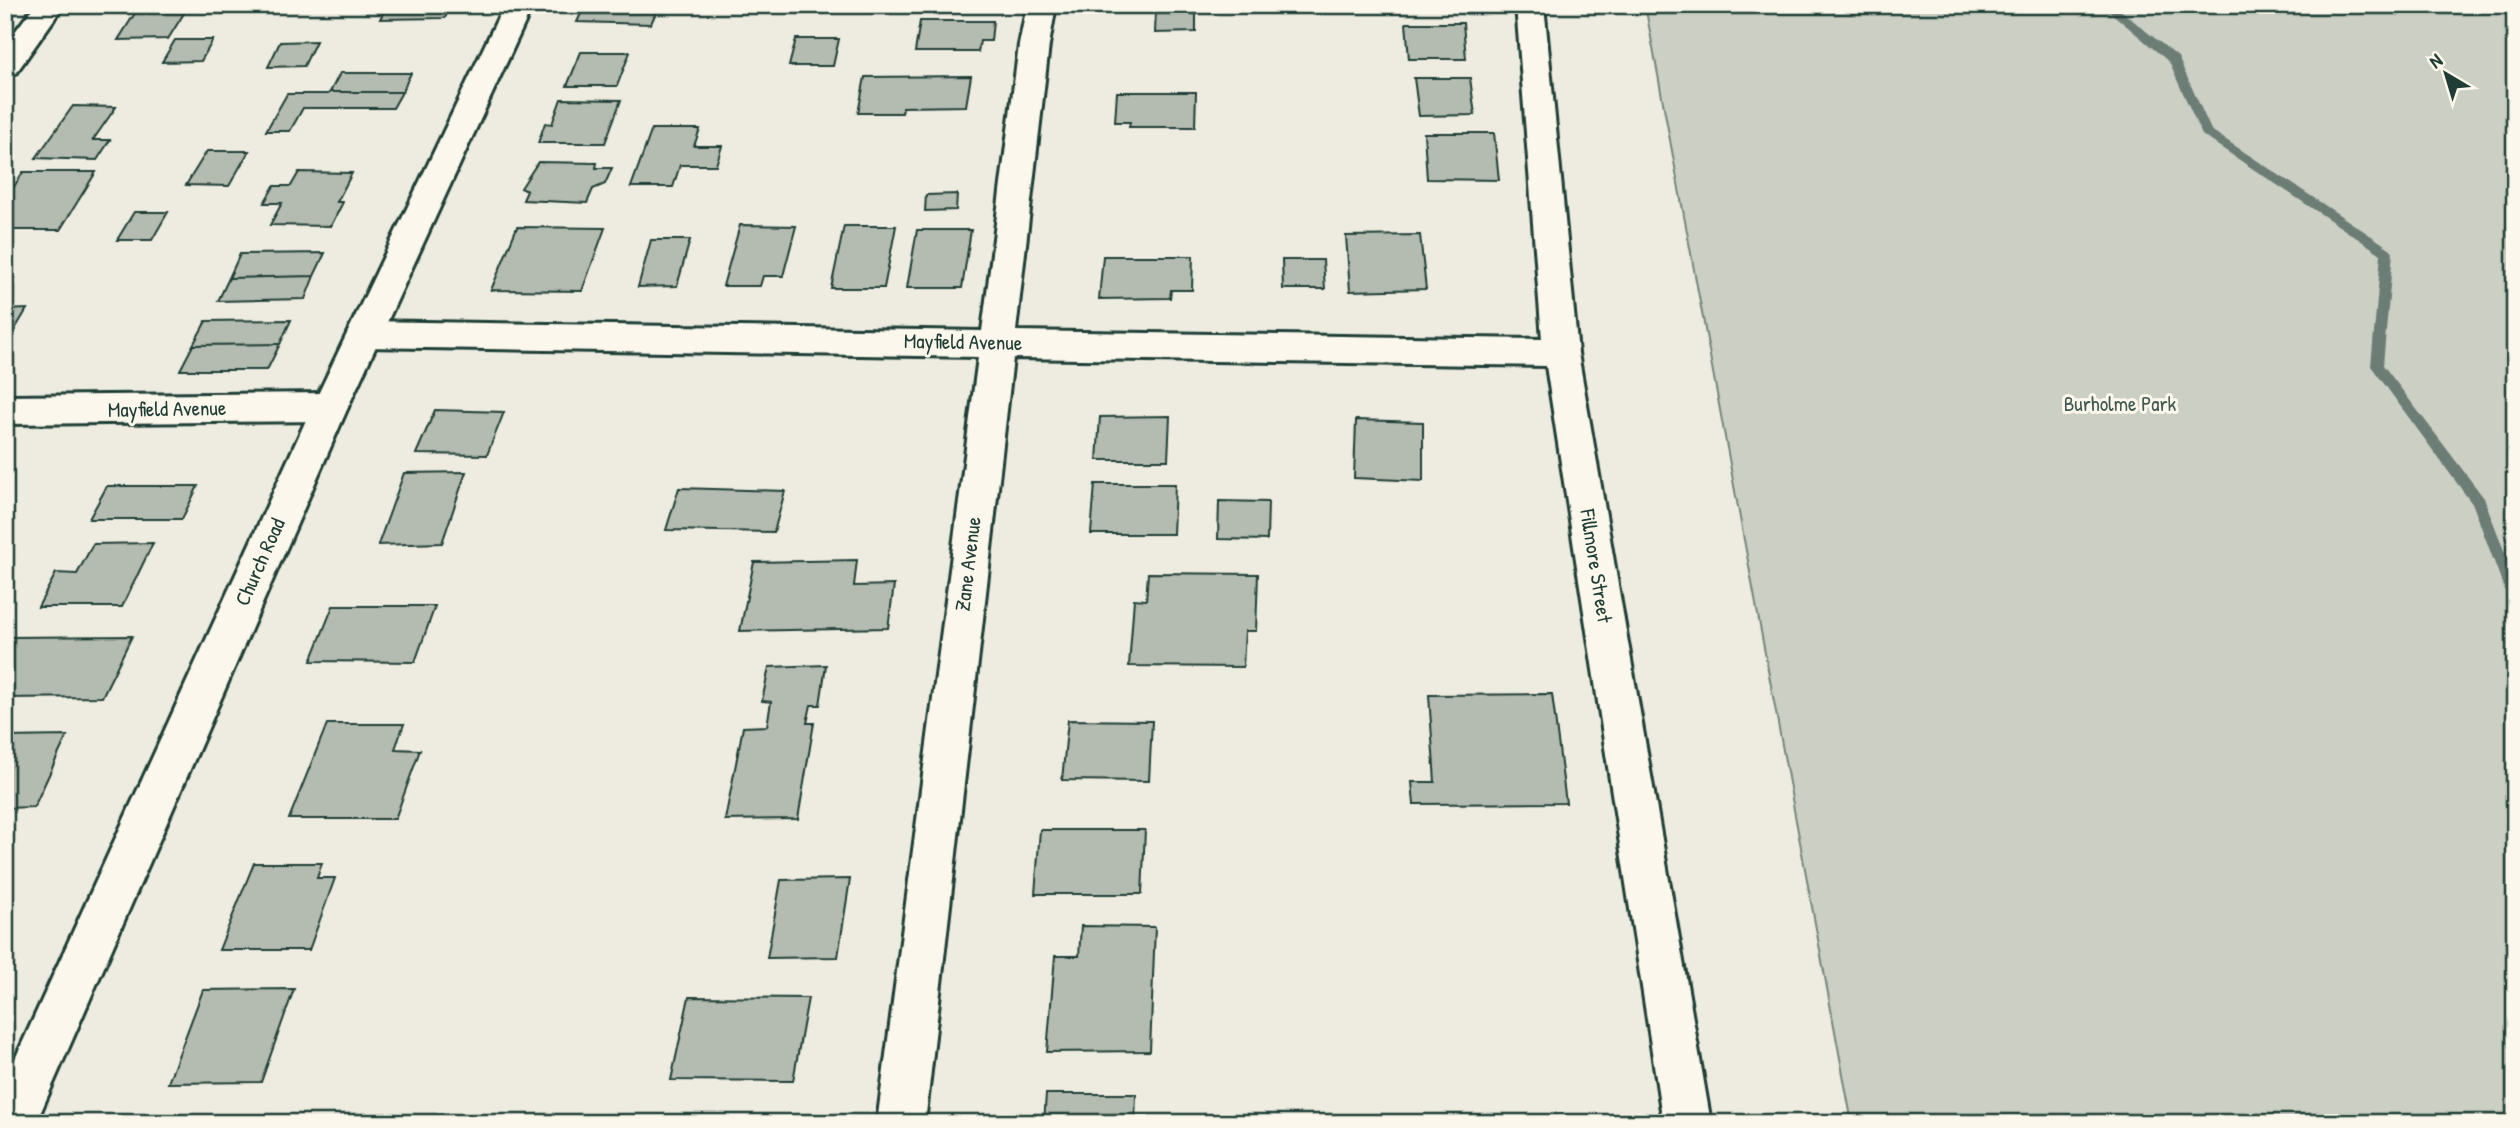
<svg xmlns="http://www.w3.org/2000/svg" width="2520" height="1128" font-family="'Patrick Hand',sans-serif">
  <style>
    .green { fill: #cbcfc4; stroke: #75867c; stroke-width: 2 }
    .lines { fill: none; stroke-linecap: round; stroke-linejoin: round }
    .stream { fill: #6c7d74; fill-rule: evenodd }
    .building { fill: #b4bbb0; stroke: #1f3d34; stroke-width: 2 }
    .minor-casing { stroke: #1f3d34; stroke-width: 6 }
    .tertiary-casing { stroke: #1f3d34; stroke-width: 6 }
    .minor { fill: #fbf7ec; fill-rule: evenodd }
    .tertiary { fill: #fbf7ec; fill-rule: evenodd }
    .labels { text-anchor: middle; stroke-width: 6; stroke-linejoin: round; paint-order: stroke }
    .street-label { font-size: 21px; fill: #1f3d34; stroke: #fbf7ec }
    .park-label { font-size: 21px; fill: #415a51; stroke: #fbf7ec }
  </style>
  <rect width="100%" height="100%" fill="#eeece1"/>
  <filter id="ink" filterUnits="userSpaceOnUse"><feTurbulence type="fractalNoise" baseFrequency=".0143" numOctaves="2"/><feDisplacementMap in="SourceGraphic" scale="14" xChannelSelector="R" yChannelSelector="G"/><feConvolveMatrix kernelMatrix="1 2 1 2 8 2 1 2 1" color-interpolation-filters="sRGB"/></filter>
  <g filter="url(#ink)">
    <path class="green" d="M1645 5H2515V1123H1852Z"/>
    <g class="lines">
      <path class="stream" d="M2102 5H2114L2178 57 2211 130 2391 249 2393 252 2383 365 2484 498 2515 579V605L2510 603 2508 599 2473 505 2371 366 2381 254 2202 135 2169 62Z"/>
    </g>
    <path class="building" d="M387 5H451L445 18 380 19Z
      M585 5H659L651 24 577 22Z
      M925 5H990L989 8 924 9Z
      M1156 7H1196V32L1155 33Z
      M137 10H186L168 39 118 40Z
      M920 21H993L991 41H980L978 52H915Z
      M1406 23H1463L1466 59H1409Z
      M796 39H839L833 66H789Z
      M175 40H213L201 61 162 62Z
      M316 41 304 66 268 67 280 42Z
      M581 52H630L617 86H567Z
      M340 73H411L402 92H330Z
      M971 76 966 106 903 107 902 113H858L865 77Z
      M1414 78H1470L1475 115 1419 116Z
      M330 92H402L393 108H303L290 131H266L287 94H328Z
      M1117 92H1196L1195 127H1129L1130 122H1115Z
      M561 99 621 100 605 143H538L545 123 552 124Z
      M73 106 116 107 93 140H110L97 160 36 158Z
      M652 129H700L694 146H722L716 165H680L673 187H631Z
      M1424 133H1494L1499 180 1427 179Z
      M207 151H249L229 186 186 185Z
      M538 162 597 163 596 168H612L605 184 593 189 587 203 523 200 527 191 521 188Z
      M23 172H96L60 230H5V201Z
      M299 172 352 173 337 202H343L331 226 270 225 282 203H264L274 186H291Z
      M957 194 956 210 925 211 926 195Z
      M134 212H168L152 240H117Z
      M740 225 796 226 783 276H763L760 286H723Z
      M844 226H896L884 288H831Z
      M517 227 605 228 582 291 491 290Z
      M917 230H971L962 288H907Z
      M1420 235 1426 289 1350 291 1346 236Z
      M651 240H690L677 286 638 287Z
      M325 253 314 276 229 278 240 254Z
      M1103 256H1193L1192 290H1171L1170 298 1099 299Z
      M1282 260H1323L1325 289H1283Z
      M314 276 305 299 218 301 229 278Z
      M27 309 11 336H5V310Z
      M291 320 280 344 193 345 206 321Z
      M280 344 267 370H180L193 345Z
      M435 410 504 412 487 455 416 454Z
      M1170 416 1168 460H1097L1100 417Z
      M1356 420 1423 422V481L1354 478Z
      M466 472 442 543 378 545 404 473Z
      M1095 484H1175L1173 534H1091Z
      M107 486H198L182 519H89Z
      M679 488 785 491 774 532 666 530Z
      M1219 501 1268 502 1267 540 1218 539Z
      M153 543 122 607H38L56 573 77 574 93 544Z
      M857 560 854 586 894 585 888 628 740 631 754 562Z
      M1148 573 1258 574 1256 631H1245L1243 667 1129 666 1134 599 1146 600Z
      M333 606H435L415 662 311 661Z
      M132 636 102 697 5 698 8 637Z
      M826 665 820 705H811L807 723H814L798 819 725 820 743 727 767 726 771 702 762 701 769 667Z
      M1552 694 1566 803 1414 804 1412 782H1435L1429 695Z
      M1068 720 1152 721 1149 781 1062 780Z
      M327 724H404L395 749 420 750 395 819H289Z
      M67 736 34 807 5 808V737Z
      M1040 830H1145L1142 894H1035Z
      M254 863H322L317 878H335L309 950H219Z
      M850 879 838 957 767 958 781 880Z
      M1081 926 1155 927 1150 1051 1047 1052 1055 956H1079Z
      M294 989 261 1082 168 1083 203 990Z
      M689 997 808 998 793 1081 671 1080Z
      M1046 1094H1136L1135 1123H1044Z
      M1486 1117H1594V1123H1487Z"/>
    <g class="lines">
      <defs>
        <path id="minor" d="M35 5H64L16 73 5 76V45Z
          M1027 5H1056L1049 45 1016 331 1542 339 1516 5H1544L1578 353 1711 1123H1663L1546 366 1013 358 925 1123H877L978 357 364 347 352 343 347 334 352 325 364 321 982 331 1019 45Z
          M330 393 343 397 348 407 343 417 330 421 5 424V396Z"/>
        <path id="tertiary" d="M504 5H533L348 407 36 1123H5V1081L312 407Z"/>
      </defs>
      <use href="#minor" class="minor-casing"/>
      <use href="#tertiary" class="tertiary-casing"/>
      <use href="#minor" class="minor"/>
      <use href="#tertiary" class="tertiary"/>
    </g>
  </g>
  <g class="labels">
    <g class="street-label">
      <text transform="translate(963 342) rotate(1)" y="7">Mayfield Avenue</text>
      <text transform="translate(167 409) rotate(-1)" y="7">Mayfield Avenue</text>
      <text transform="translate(260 562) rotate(-66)" y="7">Church Road</text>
      <text transform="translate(968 564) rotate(-83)" y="7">Zane Avenue</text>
      <text transform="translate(1596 566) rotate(81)" y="7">Fillmore Street</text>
    </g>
    <g class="park-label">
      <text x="2120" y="411">Burholme Park</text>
    </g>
  </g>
  <rect width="2520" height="1128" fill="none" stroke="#fbf7ec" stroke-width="28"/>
  <rect x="14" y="14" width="2492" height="1100" fill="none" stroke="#1f3d34" stroke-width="2.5" filter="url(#ink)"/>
  <g transform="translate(2446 74) rotate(322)" stroke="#fbf7ec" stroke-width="5" paint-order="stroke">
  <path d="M0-5L12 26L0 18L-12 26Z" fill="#1f3d34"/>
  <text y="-10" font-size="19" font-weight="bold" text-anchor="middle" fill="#1f3d34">N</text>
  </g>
</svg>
